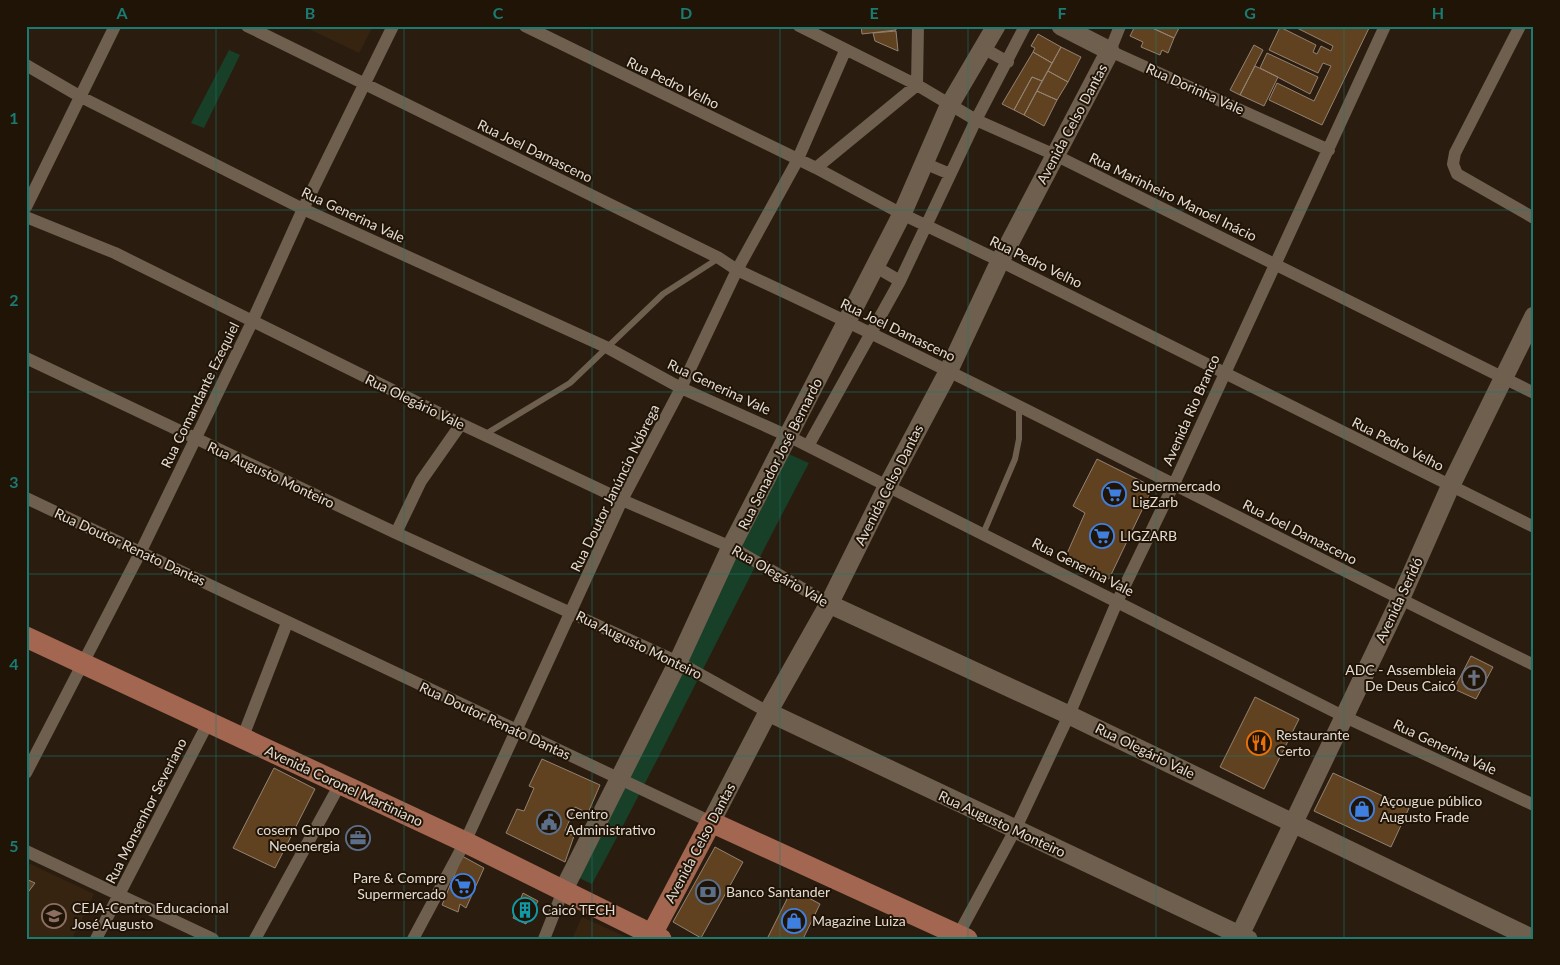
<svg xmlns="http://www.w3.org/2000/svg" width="1560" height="965" font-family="Lato,sans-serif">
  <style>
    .built { fill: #362411 }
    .green { fill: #183f27 }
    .building { fill: #614220; stroke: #938272 }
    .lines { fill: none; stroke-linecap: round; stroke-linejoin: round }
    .service { stroke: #6e5f4f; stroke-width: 6 }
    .minor { stroke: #6e5f4f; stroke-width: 12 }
    .secondary { stroke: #6e5f4f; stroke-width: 19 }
    .primary { stroke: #a36650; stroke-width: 21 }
    .grid { fill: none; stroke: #1a7b73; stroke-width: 1; stroke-opacity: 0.55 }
    .labels { text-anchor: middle; stroke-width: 4; stroke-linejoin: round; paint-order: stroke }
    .street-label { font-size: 14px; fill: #e4dbd2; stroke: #201407 }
    .poi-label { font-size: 14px; fill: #e4dbd2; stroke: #201407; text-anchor: start }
    .neatline { fill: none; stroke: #1a7b73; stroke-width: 2 }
    .grid-label { font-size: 16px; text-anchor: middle; font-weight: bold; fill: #1a7b73 }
  </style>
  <rect width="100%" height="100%" fill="#2a1d10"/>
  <path class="built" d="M303 26H373L359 53Z
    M26 862 94 894 72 939H26Z
    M582 917 626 937 572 939Z"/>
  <path class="green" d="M229 50 240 55 204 128 191 123Z
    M784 452 809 463C735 602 667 745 592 884L573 875Z"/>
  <path class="building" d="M861 26H896V30L862 34Z
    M1135 26H1148L1174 38 1168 53 1162 50 1160 55 1141 47 1143 42 1130 36Z
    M1148 26H1180L1174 38Z
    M1293 26H1370L1322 125 1269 100 1277 83 1314 101 1331 66 1323 63 1318 73 1269 50 1280 27 1316 45 1313 52 1317 54 1321 46 1331 51 1333 46Z
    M896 31 898 51 875 41 873 33Z
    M1038 34 1061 47 1052 63 1033 52 1035 48 1031 46Z
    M1254 45 1263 50 1240 95 1230 90Z
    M1061 47 1081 57 1068 82 1048 71Z
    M1033 52 1052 63 1042 81 1032 77 1014 110 1002 104Z
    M1267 53 1318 77 1310 94 1260 68Z
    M1255 66 1278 77 1264 106 1240 95Z
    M1048 71 1068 82 1057 100 1037 91Z
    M1032 77 1042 81 1024 115 1014 110Z
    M1037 91 1057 100 1044 126 1024 115Z
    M1097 459 1153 487 1109 579 1065 558 1085 513 1073 506Z
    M1471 656 1493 667 1476 699 1454 689Z
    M1255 697 1299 719 1264 789 1220 767Z
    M542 759 600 785 588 813 575 807 565 831 574 836 565 862 506 833 517 809 524 811 534 788 529 786Z
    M274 768 315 789 275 868 233 848Z
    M1333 773 1409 808 1391 847 1314 811Z
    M715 847 743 862 701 938 673 922Z
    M462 856 484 868 466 908 460 904 458 912 442 905Z
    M26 879 35 883 26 895Z
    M792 889 820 904 803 939H767Z
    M523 893 538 901 526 924 513 918Z"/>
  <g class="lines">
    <path class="service" d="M484 435 570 383 663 294 719 258
      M983 534 1015 459 1019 439V407"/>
    <path class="minor" d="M247 26 719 258 737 270C1006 394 1267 535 1534 665
      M525 26 816 168 902 214 1000 261 1534 527
      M799 26 917 85 976 120 1055 155 1534 393
      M1120 26 1110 51 1329 150
      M1520 26 1455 153 1453 164 1457 174 1534 218
      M983 48 1008 62
      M26 65 81 97 303 209 606 347 681 388 788 436 1343 716 1534 805
      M924 163 950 174
      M816 168 917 85 918 26
      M26 207 115 26
      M26 217 115 253 461 424 622 500 731 547 829 604
      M876 267 900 281
      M26 358 396 533 678 662 768 712
      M808 446 900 281 976 120 1025 26
      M26 498 711 822
      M396 533 421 481 461 424
      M242 739 287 623
      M26 773 141 551 252 322 303 209 393 26
      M26 851 213 939
      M96 939 208 723
      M255 939 340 784
      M413 939 465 842 622 500 681 388 737 270 797 161 845 51
      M544 939 563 891
      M956 939 1015 830 1069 715 1117 602 1174 484 1385 26"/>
    <path class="secondary" d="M829 604 1069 715 1533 939
      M768 712 1248 939
      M711 822 768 712 829 604 888 485 948 372 1000 261 1110 51 1061 26
      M563 891 678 662 731 547 902 214 949 106 996 26
      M1238 939 1400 600 1450 487 1534 316"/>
    <path class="primary" d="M26 637 465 842 661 939
      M652 934 711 822 967 939"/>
  </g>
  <path class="grid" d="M216 26V939M404 26V939M592 26V939M780 26V939M968 26V939M1156 26V939M1344 26V939M26 210H1534M26 392H1534M26 574H1534M26 756H1534"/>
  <defs>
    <symbol id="supermarket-ring" viewBox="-11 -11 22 22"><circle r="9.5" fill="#201407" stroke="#3f7fe0" stroke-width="1.5"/><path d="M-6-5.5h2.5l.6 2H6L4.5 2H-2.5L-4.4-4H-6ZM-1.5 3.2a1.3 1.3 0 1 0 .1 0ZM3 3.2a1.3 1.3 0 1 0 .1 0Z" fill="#3f7fe0"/></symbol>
    <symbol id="church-ring" viewBox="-11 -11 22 22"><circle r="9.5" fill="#201407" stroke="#6b7280" stroke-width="1.5"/><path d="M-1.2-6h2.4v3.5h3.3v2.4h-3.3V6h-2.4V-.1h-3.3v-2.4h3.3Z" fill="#6b7280"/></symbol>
    <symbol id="restaurant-ring" viewBox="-11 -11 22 22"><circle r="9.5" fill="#201407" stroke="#e8710a" stroke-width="1.5"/><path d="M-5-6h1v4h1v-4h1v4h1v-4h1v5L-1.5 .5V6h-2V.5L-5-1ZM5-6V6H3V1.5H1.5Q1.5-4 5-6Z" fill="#e8710a"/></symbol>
    <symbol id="shop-ring" viewBox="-11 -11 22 22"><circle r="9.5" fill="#201407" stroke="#3f7fe0" stroke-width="1.5"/><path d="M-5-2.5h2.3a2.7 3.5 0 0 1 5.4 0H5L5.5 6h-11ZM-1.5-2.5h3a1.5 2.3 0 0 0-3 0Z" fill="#3f7fe0"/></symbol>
    <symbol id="civic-ring" viewBox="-11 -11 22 22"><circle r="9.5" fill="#201407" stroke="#5c6f8a" stroke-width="1.5"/><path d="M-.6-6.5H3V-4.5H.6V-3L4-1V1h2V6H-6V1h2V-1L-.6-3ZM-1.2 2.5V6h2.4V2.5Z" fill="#5c6f8a"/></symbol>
    <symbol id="office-ring" viewBox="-11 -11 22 22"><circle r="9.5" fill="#201407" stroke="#5c6f8a" stroke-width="1.5"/><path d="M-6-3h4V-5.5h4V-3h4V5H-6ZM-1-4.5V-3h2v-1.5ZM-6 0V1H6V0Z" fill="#5c6f8a"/></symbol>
    <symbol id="bank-ring" viewBox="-11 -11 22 22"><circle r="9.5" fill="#201407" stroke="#5c6f8a" stroke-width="1.5"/><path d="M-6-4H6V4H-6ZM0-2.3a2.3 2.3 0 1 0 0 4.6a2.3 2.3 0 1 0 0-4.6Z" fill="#5c6f8a"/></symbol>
    <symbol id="building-ring" viewBox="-11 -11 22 22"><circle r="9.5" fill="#201407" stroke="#0f9aa8" stroke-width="1.5"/><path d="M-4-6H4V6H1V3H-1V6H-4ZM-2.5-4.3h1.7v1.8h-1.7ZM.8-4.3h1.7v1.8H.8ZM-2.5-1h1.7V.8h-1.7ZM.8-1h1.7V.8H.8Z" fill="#0f9aa8"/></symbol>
    <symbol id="school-ring" viewBox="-11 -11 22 22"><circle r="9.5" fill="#201407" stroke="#8d6e63" stroke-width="1.5"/><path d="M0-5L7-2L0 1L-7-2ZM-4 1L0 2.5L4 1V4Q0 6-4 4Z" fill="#8d6e63"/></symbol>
  </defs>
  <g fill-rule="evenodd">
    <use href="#supermarket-ring" x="1100" y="480" width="28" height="28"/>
    <use href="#supermarket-ring" x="1088" y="522" width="28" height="28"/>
    <use href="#church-ring" x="1460" y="664" width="28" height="28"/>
    <use href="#restaurant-ring" x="1245" y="729" width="28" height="28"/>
    <use href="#shop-ring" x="1348" y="795" width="28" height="28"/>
    <use href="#civic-ring" x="535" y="808" width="28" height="28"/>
    <use href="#office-ring" x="344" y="824" width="28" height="28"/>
    <use href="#supermarket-ring" x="449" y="872" width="28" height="28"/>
    <use href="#bank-ring" x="694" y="878" width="28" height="28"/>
    <use href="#building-ring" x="511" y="896" width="28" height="28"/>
    <use href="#school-ring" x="40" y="902" width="28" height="28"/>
    <use href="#shop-ring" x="780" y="907" width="28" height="28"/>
  </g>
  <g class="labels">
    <g class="street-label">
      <text transform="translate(673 83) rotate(26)" y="5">Rua Pedro Velho</text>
      <text transform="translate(1195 89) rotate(24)" y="5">Rua Dorinha Vale</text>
      <text transform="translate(1072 124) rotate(-62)" y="5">Avenida Celso Dantas</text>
      <text transform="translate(535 151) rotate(26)" y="5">Rua Joel Damasceno</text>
      <text transform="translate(1173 197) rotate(26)" y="5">Rua Marinheiro Manoel Inácio</text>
      <text transform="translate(353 215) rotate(25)" y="5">Rua Generina Vale</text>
      <text transform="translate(1036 262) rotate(26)" y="5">Rua Pedro Velho</text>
      <text transform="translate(898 330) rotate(26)" y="5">Rua Joel Damasceno</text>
      <text transform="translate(719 387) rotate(25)" y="5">Rua Generina Vale</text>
      <text transform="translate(200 395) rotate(-64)" y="5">Rua Comandante Ezequiel</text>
      <text transform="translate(415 402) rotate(26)" y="5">Rua Olegário Vale</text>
      <text transform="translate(1191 410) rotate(-66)" y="5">Avenida Rio Branco</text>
      <text transform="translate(1398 444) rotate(27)" y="5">Rua Pedro Velho</text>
      <text transform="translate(780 454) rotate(-63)" y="5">Rua Senador José Bernardo</text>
      <text transform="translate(271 475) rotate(25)" y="5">Rua Augusto Monteiro</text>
      <text transform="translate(889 485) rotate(-63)" y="5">Avenida Celso Dantas</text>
      <text transform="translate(615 488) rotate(-64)" y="5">Rua Doutor Janúncio Nóbrega</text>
      <text transform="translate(1300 532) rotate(27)" y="5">Rua Joel Damasceno</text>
      <text transform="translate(130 547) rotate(25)" y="5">Rua Doutor Renato Dantas</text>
      <text transform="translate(1083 567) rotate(27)" y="5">Rua Generina Vale</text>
      <text transform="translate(780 576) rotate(30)" y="5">Rua Olegário Vale</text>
      <text transform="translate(1399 600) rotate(-65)" y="5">Avenida Seridó</text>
      <text transform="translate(639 645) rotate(26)" y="5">Rua Augusto Monteiro</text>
      <text transform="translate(495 721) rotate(25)" y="5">Rua Doutor Renato Dantas</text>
      <text transform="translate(1445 747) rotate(25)" y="5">Rua Generina Vale</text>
      <text transform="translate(1145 751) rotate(26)" y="5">Rua Olegário Vale</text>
      <text transform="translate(344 786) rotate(25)" y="5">Avenida Coronel Martiniano</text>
      <text transform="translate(146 811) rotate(-63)" y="5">Rua Monsenhor Severiano</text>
      <text transform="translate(1002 824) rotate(25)" y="5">Rua Augusto Monteiro</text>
      <text transform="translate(700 843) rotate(-62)" y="5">Avenida Celso Dantas</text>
    </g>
    <g class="poi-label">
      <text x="1132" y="491">Supermercado<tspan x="1132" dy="16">LigZarb</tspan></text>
      <text x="1120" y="541">LIGZARB</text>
      <text x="1456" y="675" text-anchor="end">ADC - Assembleia<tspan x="1456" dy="16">De Deus Caicó</tspan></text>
      <text x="1276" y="740">Restaurante<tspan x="1276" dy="16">Certo</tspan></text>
      <text x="1380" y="806">Açougue público<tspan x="1380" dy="16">Augusto Frade</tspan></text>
      <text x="566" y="819">Centro<tspan x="566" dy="16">Administrativo</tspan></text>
      <text x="340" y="835" text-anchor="end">cosern Grupo<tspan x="340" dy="16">Neoenergia</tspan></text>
      <text x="446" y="883" text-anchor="end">Pare &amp; Compre<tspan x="446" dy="16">Supermercado</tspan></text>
      <text x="726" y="897">Banco Santander</text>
      <text x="72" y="913">CEJA-Centro Educacional<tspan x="72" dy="16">José Augusto</tspan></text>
      <text x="542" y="915">Caicó TECH</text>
      <text x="812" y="926">Magazine Luiza</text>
    </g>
  </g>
  <rect width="1560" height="965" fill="none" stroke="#201407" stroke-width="55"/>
  <rect x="28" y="28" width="1504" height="910" class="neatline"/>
  <g class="grid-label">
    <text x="122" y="19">A</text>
    <text x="310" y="19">B</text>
    <text x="498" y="19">C</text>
    <text x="686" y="19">D</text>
    <text x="874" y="19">E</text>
    <text x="1062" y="19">F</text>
    <text x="1250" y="19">G</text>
    <text x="1438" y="19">H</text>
    <text x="14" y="124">1</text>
    <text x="14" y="306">2</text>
    <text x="14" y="488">3</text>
    <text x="14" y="670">4</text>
    <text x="14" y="852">5</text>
  </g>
</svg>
